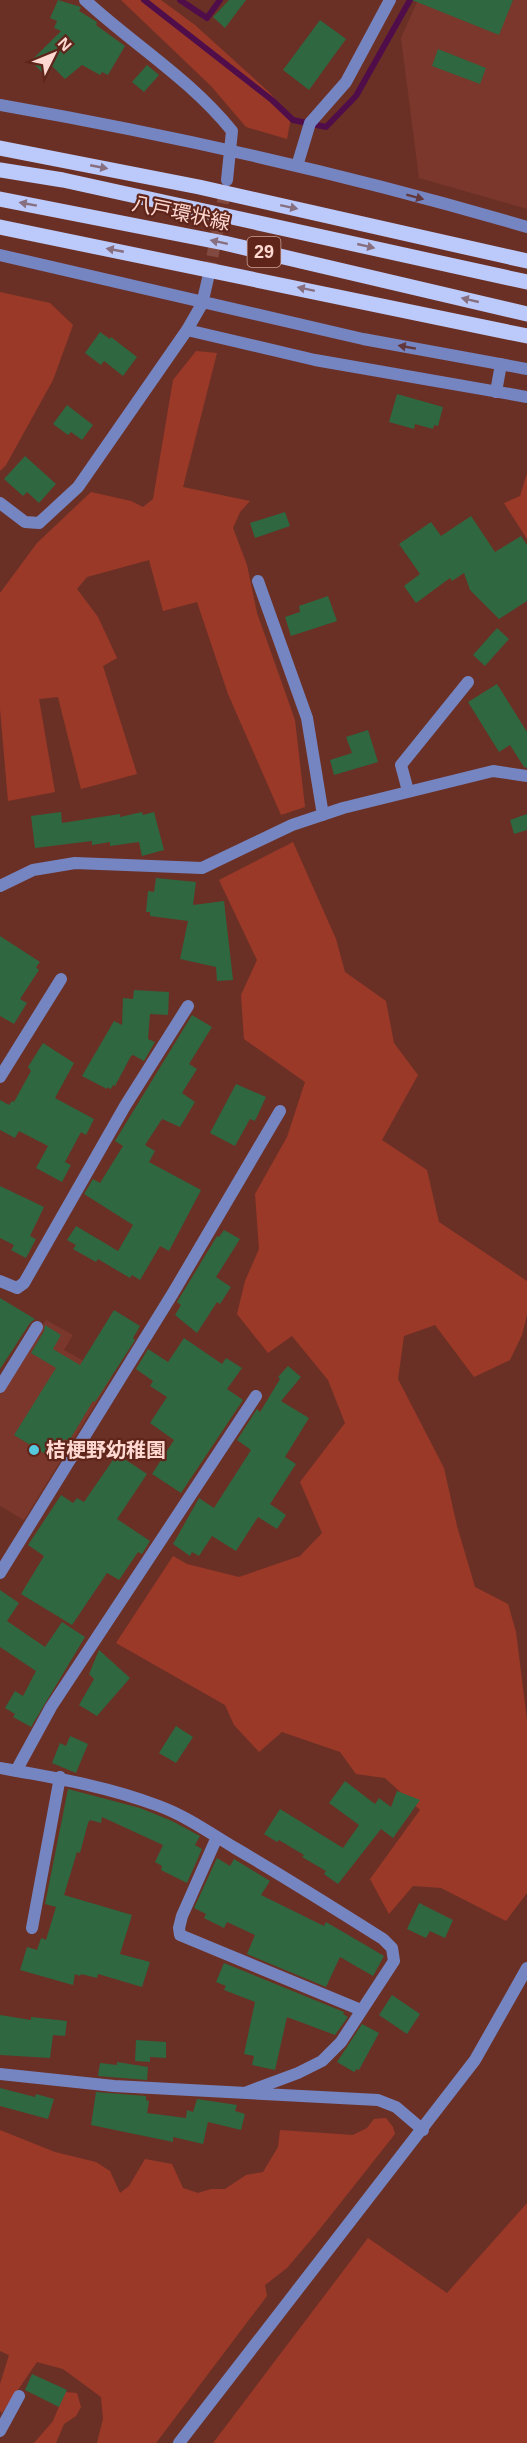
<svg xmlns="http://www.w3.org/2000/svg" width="527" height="2443" font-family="Helvetica,'Noto Sans JP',sans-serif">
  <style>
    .built { fill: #7b372b }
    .green { fill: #9b3929 }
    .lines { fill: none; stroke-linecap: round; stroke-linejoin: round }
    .stream { stroke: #4f0e4a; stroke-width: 6 }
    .building { fill: #2e6740 }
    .minor-tunnel { stroke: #81493f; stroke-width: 12; stroke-dasharray: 12 6; stroke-linecap: butt }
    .minor { stroke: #7585c2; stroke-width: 12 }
    .primary { stroke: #bbcafb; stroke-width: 15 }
    .oneway { fill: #886f80 }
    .oneway2 { fill: #63383c }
    .poi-dot { fill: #55cadf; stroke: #5f251b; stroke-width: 2 }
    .labels { text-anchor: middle; stroke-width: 4.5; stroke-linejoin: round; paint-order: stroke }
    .shield { fill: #5f251b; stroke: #cfa39a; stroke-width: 1.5 }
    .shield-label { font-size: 18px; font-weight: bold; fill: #ffd9d1 }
    .street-label { font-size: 20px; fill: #ffd9d1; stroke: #5f251b }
    .poi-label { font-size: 20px; font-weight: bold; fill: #ffd9d1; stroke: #5f251b; text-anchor: start }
  </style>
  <rect width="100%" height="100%" fill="#6b3025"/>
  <path class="built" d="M418 0H527V209L419 178 401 38Z
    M46 1320 73 1335 64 1350 112 1377 24 1520 0 1506V1394Z"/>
  <path class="green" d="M121 0H161L195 25 270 93 291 117 287 139 246 127 211 86Z
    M0 292 50 303 73 325 53 380 6 465 0 471Z
    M196 351 217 353 183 487 250 501 240 512 233 528 247 565 257 613 295 720 305 807 281 815 228 694 197 602 163 611 149 560 87 577 77 589 98 617 117 658 103 666 137 774 81 789 58 697 39 699 55 792 8 801 0 709V593L37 543 91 492 131 501 143 507 153 499 173 380Z
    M527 473V539L504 503 520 496Z
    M293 842 336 939 345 972 386 1001 394 1043 418 1075 382 1140 427 1170 439 1222 527 1281V1315L522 1335 510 1360 474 1377 435 1325 404 1336 398 1379 444 1468 457 1526 475 1587 508 1604 516 1632 527 1720V1893L506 1921 441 1888 413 1886 389 1914 370 1879 420 1810 385 1778 356 1774 340 1752 282 1732 259 1752 234 1725 225 1705 116 1643 173 1556 187 1564 239 1577 300 1556 322 1533 300 1482 345 1423 328 1380 292 1336 268 1353 237 1314 245 1281 259 1249 255 1194 287 1137 305 1082 244 1039 241 995 257 960 219 880Z
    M386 2118 393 2127 395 2134 315 2235 287 2268 265 2285 267 2296 156 2443H97L103 2419 101 2397 63 2369 37 2362 2 2413 0 2411V2384L9 2355 0 2351V2130L55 2152 96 2162 110 2171 120 2193 129 2186 145 2159 172 2164 183 2188 198 2193 211 2189H225L246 2175 263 2172 278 2147 280 2130 353 2135 367 2128 374 2119Z
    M527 2203V2443H213L368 2238 447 2293Z
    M65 2392 77 2393 81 2407 76 2416 64 2424 56 2443H34L53 2421Z"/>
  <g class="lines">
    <path class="stream" d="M144 0 272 100 293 120 326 127 356 96 410 0
      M180 0 207 18 220 0"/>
  </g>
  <path class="building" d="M58 0 81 7 79 11 97 22 96 25 125 46 108 75 102 72 100 75 82 65 65 79 51 65 43 73 31 61 61 31 54 28 57 21 50 18Z
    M229 0H246L225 28 213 17Z
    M412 0H513L499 35Z
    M320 20 346 39 309 90 283 70Z
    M438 49 486 68 480 84 432 66Z
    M147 65 159 75 144 92 132 82Z
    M100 332 110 339 111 337 137 357 123 376 104 361 101 365 85 353Z
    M397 394 443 407 438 426 434 425 433 429 415 424 414 429 389 422Z
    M67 405 93 425 82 440 71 432 68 435 53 424Z
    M25 456 56 484 39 503 27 492 23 496 4 479Z
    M285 512 290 526 255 538 250 523Z
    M471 516 495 552 521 536 527 545V601L499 619 470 590 464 573 452 581 450 578 416 603 404 586 420 574 399 544 431 522 441 536Z
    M328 596 337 621 291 636 285 617 300 612 299 606Z
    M497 628 509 639 485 666 473 655Z
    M497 684 527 732V768L524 767 510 745 499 752 468 702Z
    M368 730 378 762 334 775 330 760 352 753 346 737Z
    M61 812 62 823 120 814V817L142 812 143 815 154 812 164 850 142 856 139 842 110 846V842L92 845V841L35 848 31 816Z
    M527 814V830L514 834 510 820Z
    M156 878 196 882 193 905 224 901 233 980 217 981 216 967 180 959 188 921 150 916V912H146L148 891 154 892Z
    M0 936 40 962 36 967 39 970 20 999 27 1003 14 1024 0 1016Z
    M134 990 169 992 168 1015 150 1014 148 1039 155 1042 144 1061 133 1055 131 1056 115 1086 113 1085 111 1089 107 1087V1089L82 1076 114 1021 122 1025 123 998 133 999Z
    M192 1015 212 1027 189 1064 197 1069 182 1093 195 1102 180 1127 162 1119 145 1145 155 1151 149 1162 201 1190 169 1251 160 1246 140 1280 132 1275 130 1278 98 1259 96 1262 73 1249 76 1245 67 1240 76 1226 118 1251 133 1225 84 1194 93 1179 100 1183 123 1146 115 1141Z
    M43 1043 74 1063 55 1098 94 1119 86 1135 81 1132 65 1162 71 1165 62 1182 36 1168 48 1146 19 1131 15 1138 0 1130V1100L9 1105 12 1101 14 1102 31 1071 28 1067Z
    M236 1084 266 1097 255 1121 250 1119 235 1146 210 1133Z
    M0 1186 44 1207 30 1236 36 1239 26 1258 11 1250 14 1245 0 1238Z
    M224 1230 240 1239 216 1277 231 1287 220 1304 217 1302 197 1333 175 1315 181 1305 177 1302 217 1236 219 1237Z
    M0 1298 35 1319 30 1323 0 1369Z
    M114 1310 140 1326 133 1338 135 1340 95 1402 93 1401 69 1441 65 1439 53 1459 14 1435 56 1368 31 1353 44 1331 45 1325 61 1335 53 1349 80 1365Z
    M184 1338 222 1364 226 1358 242 1368 227 1389 243 1400 181 1493 152 1474 174 1440 150 1423 167 1397 150 1386 153 1381 136 1369 148 1349 168 1362Z
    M288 1366 301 1377 281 1401 309 1418 285 1457 296 1464 270 1504 286 1515 277 1529 258 1517 236 1551 212 1536 199 1556 192 1552 190 1556 173 1544 199 1498 214 1508 251 1450 237 1440 257 1409 260 1412 280 1379 278 1377Z
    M117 1454 147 1474 117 1519 150 1541 142 1554 138 1552 119 1580 107 1573 72 1625 21 1594 44 1556 28 1545 61 1495 73 1503 77 1498 84 1502Z
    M0 1590 19 1603 7 1621 45 1647 62 1622 85 1637 31 1727 13 1717 15 1714 5 1708 15 1691 23 1696 36 1671 0 1647Z
    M99 1650 130 1678 97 1716 79 1705 94 1679 89 1674Z
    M176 1726 193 1737 176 1763 159 1753Z
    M70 1736 88 1744 76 1773 52 1763 60 1743 66 1746Z
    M345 1781 375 1804 379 1798 391 1807 397 1791 420 1800 393 1838 381 1829 338 1884 324 1874 326 1871 302 1857 304 1855 279 1840 277 1842 264 1834 280 1809 343 1848 359 1825 329 1803Z
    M68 1789 140 1808 172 1821 200 1836 195 1845 202 1849 187 1883 161 1870 162 1866 155 1862 163 1845 102 1817 101 1823 90 1820 88 1823 80 1853 77 1852 64 1895 132 1915 120 1954 150 1962 142 1987 98 1974 97 1978 81 1974 80 1976 75 1974 73 1985 20 1970 27 1947 37 1950 41 1938 46 1940 56 1907 45 1904Z
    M217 1858 230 1866 234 1859 270 1881 261 1895 324 1926 326 1922 384 1956 373 1976 340 1957 326 1987 247 1954 255 1935 227 1922 224 1928 204 1918 206 1914 194 1908Z
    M419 1903 453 1920 445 1938 430 1931 426 1938 407 1929Z
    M224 1963 344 2012 343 2014 348 2017 335 2035 287 2017 275 2070 252 2065 254 2056 244 2054 255 2002 224 1990 226 1986 216 1982Z
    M392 1995 420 2014 407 2034 379 2015Z
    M0 2015 31 2020V2017L67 2021 65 2036 53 2035 50 2058 0 2055Z
    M362 2024 379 2033 359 2070 357 2069 354 2072 337 2062Z
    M136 2040 166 2042V2058L150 2057V2062L135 2061Z
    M117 2062 148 2067 147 2080 98 2076 100 2063 117 2065Z
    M0 2088 35 2097 36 2094 54 2099 48 2119 0 2106Z
    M96 2092 146 2096V2100L149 2101 147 2113 186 2118 187 2110 193 2112 197 2099 237 2105 235 2111 245 2114 241 2130 208 2122 203 2144 173 2137V2142L91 2125Z
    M32 2374 67 2390 59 2407 25 2390Z"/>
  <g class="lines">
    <path class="minor-tunnel" d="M209 274 226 186"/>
    <path class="minor" d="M85 0C134 45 190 79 232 131L227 180
      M0 105C177 136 354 176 527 227
      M297 166 310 123 346 82 390 0
      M0 255 363 339 527 369
      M187 330 315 360 527 397
      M496 392 501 364
      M0 503 25 522 39 523 78 487 187 330 202 304 209 274
      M258 581 307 718 323 815
      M408 791 401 765 468 682
      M0 886 33 870 75 863 202 868 292 825 343 808 493 771 527 776
      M0 1077 61 979
      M0 1281 17 1288 24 1283 125 1106 188 1006
      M0 1387 37 1327
      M0 1573 173 1293 280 1111
      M0 1768C56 1778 106 1786 159 1806 186 1816 210 1833 235 1848 285 1877 334 1908 383 1939L392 1948 394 1961 341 2042 322 2061 298 2073 247 2092
      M16 1771 51 1707 256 1396
      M217 1837 182 1916 179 1928 180 1935 361 2010
      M32 1928 60 1777
      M0 2074 114 2086 378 2100 396 2107 423 2130
      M0 2431 19 2396
      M179 2443 475 2060 527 1968"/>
    <path class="primary" d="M0 148 199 187 527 261
      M0 170 63 180 527 282
      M0 199 224 243 527 314
      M0 227 527 336"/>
  </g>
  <defs><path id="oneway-solid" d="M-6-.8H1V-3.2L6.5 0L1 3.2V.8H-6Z" transform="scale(1.5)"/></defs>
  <g class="oneway">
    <use href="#oneway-solid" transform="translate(99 167) rotate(11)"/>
    <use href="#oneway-solid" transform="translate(28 204) rotate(-170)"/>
    <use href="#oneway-solid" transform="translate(289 207) rotate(12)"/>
    <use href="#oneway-solid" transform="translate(219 242) rotate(-168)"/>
    <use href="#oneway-solid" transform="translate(366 246) rotate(13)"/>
    <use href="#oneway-solid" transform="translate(115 250) rotate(-169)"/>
    <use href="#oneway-solid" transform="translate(306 289) rotate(-168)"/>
    <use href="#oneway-solid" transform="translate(470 300) rotate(-167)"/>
  </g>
  <g class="oneway2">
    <use href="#oneway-solid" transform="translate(415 197) rotate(15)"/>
    <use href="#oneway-solid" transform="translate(407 347) rotate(-170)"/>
  </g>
  <circle class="poi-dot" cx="34" cy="1450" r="6"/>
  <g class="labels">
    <rect class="shield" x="247.5" y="237" width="33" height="30" rx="4.5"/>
    <g class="shield-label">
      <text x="264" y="258">29</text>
    </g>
    <g class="street-label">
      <text transform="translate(181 213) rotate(12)" y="7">八戸環状線</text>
    </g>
    <g class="poi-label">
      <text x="46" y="1457">桔梗野幼稚園</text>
    </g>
  </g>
  <g transform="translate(54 54) rotate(47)" stroke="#5f251b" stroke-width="4.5" paint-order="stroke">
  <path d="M0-4.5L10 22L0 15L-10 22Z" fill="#ffd9d1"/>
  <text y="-9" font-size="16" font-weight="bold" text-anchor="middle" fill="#ffd9d1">N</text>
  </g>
</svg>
